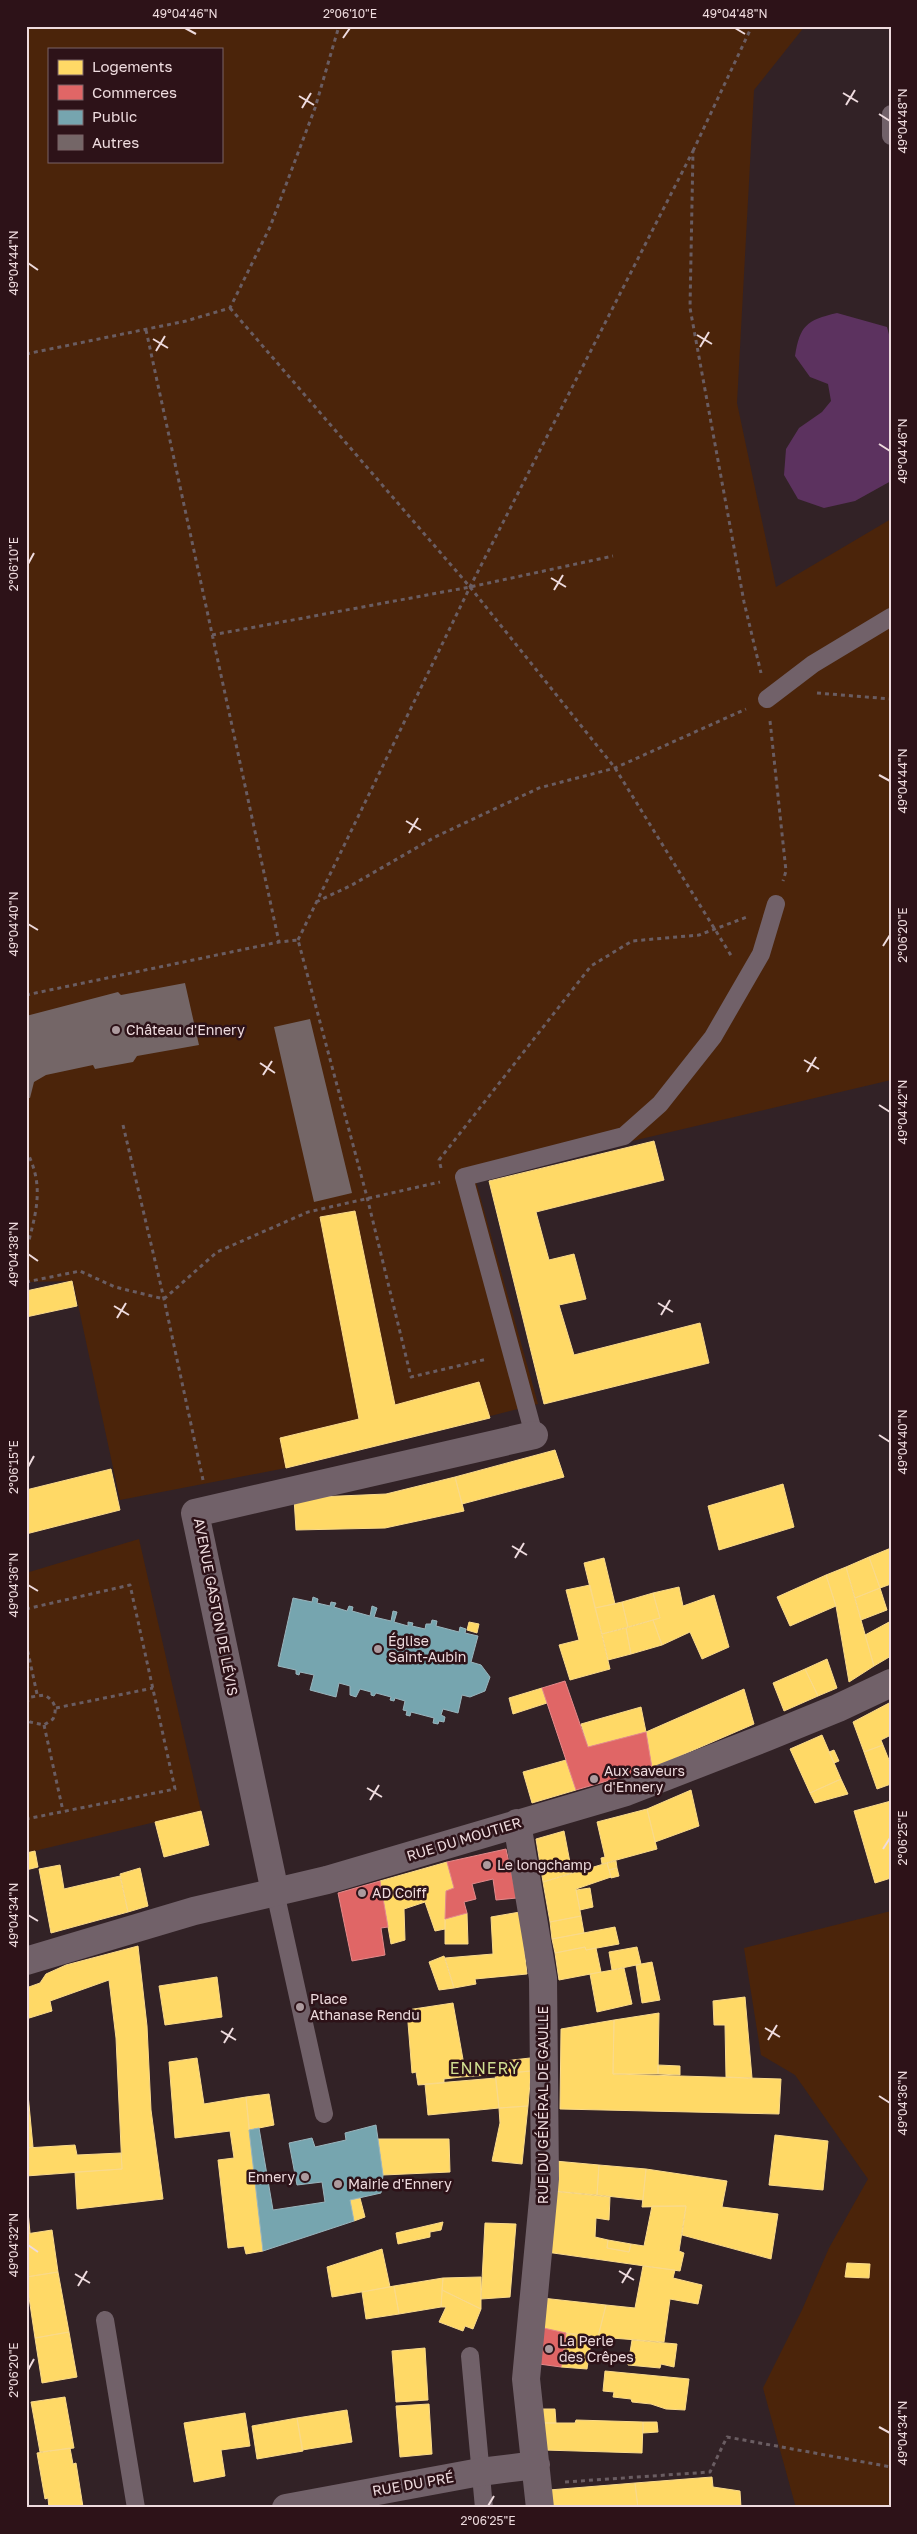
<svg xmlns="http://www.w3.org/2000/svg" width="917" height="2534" font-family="'Golos Text',sans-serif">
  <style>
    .green { fill: #4b240a; fill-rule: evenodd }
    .water { fill: #5c325f }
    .homes { fill: #ffd966; stroke: #fada8a }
    .shops { fill: #e06666; stroke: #e4898a }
    .public { fill: #76a5af; stroke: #9ab5bd }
    .building { fill: #746667 }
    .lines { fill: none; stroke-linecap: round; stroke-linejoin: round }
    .path { stroke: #6a5d62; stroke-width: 3; stroke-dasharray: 4 4; stroke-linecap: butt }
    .lane { stroke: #716169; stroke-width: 18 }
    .street { stroke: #716169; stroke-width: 28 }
    .ticks { fill: none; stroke: #eedbde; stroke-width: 2 }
    .poi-dot { fill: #ac9a9e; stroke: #2d1218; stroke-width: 2 }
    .labels { text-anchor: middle; stroke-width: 5; stroke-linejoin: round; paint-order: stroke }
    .poi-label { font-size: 14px; fill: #eedbde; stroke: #2d1218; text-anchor: start }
    .street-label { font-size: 14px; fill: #eedbde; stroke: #2d1218 }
    .quarter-label { font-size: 16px; letter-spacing: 1px; fill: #d0dd90; stroke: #2d1218 }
    .neatline { fill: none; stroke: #eedbde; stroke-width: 2 }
    .ticks-label { font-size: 12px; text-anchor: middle; fill: #eedbde }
  </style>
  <rect width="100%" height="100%" fill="#322226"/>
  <path class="green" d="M26 26H805L754 90 737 403 776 587 891 519V1080L475 1178 538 1404 286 1468 120 1500 73 1281 26 1282ZM49 49H221V161H49Z
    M139 1539 201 1811 26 1853V1573Z
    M891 1911V2508H796L763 2388 802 2310 829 2248 868 2179 795 2075 761 2055 744 1948Z"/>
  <path class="water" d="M837 313 887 327 891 342V481L855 501 824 508 798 499 784 475 786 449 799 428 822 412 831 401 828 384 810 377 795 356C800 326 806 320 837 313Z"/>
  <path class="homes" d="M654 1141 664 1180 536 1212 549 1260 574 1254 586 1299 559 1305 574 1355 700 1323 709 1363 544 1404 489 1181Z
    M355 1211 395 1405 479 1382 490 1418 286 1468 280 1438 359 1419 320 1217Z
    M72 1281 77 1306 26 1317V1291Z
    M555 1450 564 1477 462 1504 455 1477Z
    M111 1469 120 1510 26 1534V1490Z
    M455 1477 464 1511 385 1528 296 1530 294 1498 386 1494Z
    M783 1484 794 1527 719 1550 708 1506Z
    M891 1548V1584L880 1588 869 1557Z
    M869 1557 880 1588 855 1598 846 1567Z
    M604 1558 615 1604 595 1608 584 1563Z
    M846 1567 874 1666 849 1682 836 1606 826 1575Z
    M826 1575 836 1606 790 1626 777 1597Z
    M590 1585 610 1669 570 1680 559 1645 579 1640 566 1590Z
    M679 1587 683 1606 714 1595 729 1647 702 1659 690 1632 662 1645 653 1620 660 1618 653 1593Z
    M880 1588 887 1610 861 1620 855 1598Z
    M653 1593 660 1618 628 1627 622 1602Z
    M622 1602 628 1627 602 1634 595 1608Z
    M653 1620 662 1645 631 1654 626 1628Z
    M891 1621V1656L874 1666 865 1635Z
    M469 1622 479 1624 477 1633 467 1630Z
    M626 1628 631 1654 608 1660 602 1634Z
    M827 1659 837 1688 818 1696 805 1669Z
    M805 1669 818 1696 784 1711 773 1683Z
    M542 1688 547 1703 513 1714 509 1698Z
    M744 1689 754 1724 652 1768 646 1732Z
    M891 1702V1735L881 1740 883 1745 864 1752 853 1722Z
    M641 1707 646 1732 588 1747 581 1724Z
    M822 1735 841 1779 810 1793 790 1749Z
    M883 1745 891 1765V1784L877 1789 864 1752Z
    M834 1750 839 1761 834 1763 829 1752Z
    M566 1760 576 1790 532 1803 523 1772Z
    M841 1779 848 1794 815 1803 810 1793Z
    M691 1790 699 1826 655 1842 647 1809Z
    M891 1801V1878L875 1883 854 1811Z
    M647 1809 657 1849 602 1864 601 1858 605 1857 597 1822Z
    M201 1811 209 1845 164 1857 155 1822Z
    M564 1831 572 1873 543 1882 536 1839Z
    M35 1851 38 1867 26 1870V1853Z
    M616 1861 617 1868 609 1870 607 1863Z
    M447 1862 454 1888 446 1891 445 1929 435 1931 425 1902 404 1909 405 1940 391 1944 380 1881Z
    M607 1863 611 1877 576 1889 581 1916 550 1922 543 1882Z
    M60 1865 64 1889 120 1876 128 1912 51 1933 39 1869Z
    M140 1868 148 1906 128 1912 120 1874Z
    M617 1868 619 1876 611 1878 609 1870Z
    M590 1888 593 1907 580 1910 576 1890Z
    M520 1912 527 1974 475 1979 476 1984 454 1988 445 1958 493 1954 491 1917Z
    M467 1913 468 1944H445V1919Z
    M581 1916 584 1933 552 1939 550 1922Z
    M615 1927 619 1944 586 1950 585 1947 555 1953 552 1939Z
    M138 1946 147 2026 151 2110 163 2199 77 2209 75 2172 122 2169 116 2038 109 1980 50 2001 52 2011 26 2019V1988L40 1983 46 1974 66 1965Z
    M585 1947 586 1950 596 1948 601 1972 559 1980 555 1953Z
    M637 1947 641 1964 612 1970 609 1952Z
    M444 1956 454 1988 439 1990 429 1962Z
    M652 1962 660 2000 642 2003 636 1965Z
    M624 1968 632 2004 597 2012 590 1974Z
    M217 1977 222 2017 165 2025 159 1986Z
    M745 1997 752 2078 726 2077 725 2025H714L713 2001Z
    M453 2003 464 2065H460L461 2077 444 2079V2083L418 2085 416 2072 412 2073 407 2010Z
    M659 2013 658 2074H613L614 2020Z
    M614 2020 613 2074 781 2079 779 2114 560 2109 561 2029Z
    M197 2058 204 2104 246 2097 263 2251 246 2254 244 2246 228 2248 218 2160 234 2158 230 2131 175 2138 169 2062Z
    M530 2058 531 2071 488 2075 487 2063Z
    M487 2063 488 2075 461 2077 460 2065Z
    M658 2065 680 2066V2075L658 2074Z
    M531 2071 528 2106 499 2108 495 2074Z
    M26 2073 33 2147 26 2148Z
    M496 2078 499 2108 428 2115 425 2084Z
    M269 2094 274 2125 249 2130 246 2097Z
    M528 2106 522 2164 492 2161 500 2123 499 2108Z
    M775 2135 828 2141 823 2190 769 2185Z
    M378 2139H449L450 2172 383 2175Z
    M75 2145 77 2155 121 2153 122 2169 26 2176V2148Z
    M555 2161 599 2165 597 2195 552 2191Z
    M599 2165 646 2169 643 2200 597 2195Z
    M646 2169 727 2181 722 2207 778 2214 771 2259 682 2235 686 2206 642 2207Z
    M26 2190 30 2233 26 2234Z
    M552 2191 610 2197 609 2220 596 2218 595 2237 608 2240 607 2248 629 2252 631 2244 644 2246 652 2206H686L679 2251 684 2253 680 2271 546 2252Z
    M360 2198 365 2217 354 2221 350 2200Z
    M443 2222 441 2230 430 2232V2237L398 2244 396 2233Z
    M485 2223 516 2224 510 2297 481 2299Z
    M52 2230 58 2272 26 2277V2234Z
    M608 2240 631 2244 629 2252 607 2248Z
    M382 2249 390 2287 332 2297 327 2267Z
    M847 2263 870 2264 869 2278 845 2277Z
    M643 2266 675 2270 673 2278 702 2285 698 2304 670 2299 664 2342 598 2337 606 2305 635 2308Z
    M58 2272 69 2332 35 2338 26 2277Z
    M481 2277V2309L442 2290 443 2278Z
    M443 2278 441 2307 399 2314 394 2286Z
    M394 2286 399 2314 366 2319 362 2292Z
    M442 2290 481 2309 473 2329 465 2326 463 2331 439 2322 446 2307H441Z
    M542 2298 606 2305 598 2337 561 2333 539 2327Z
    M69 2332 77 2377 42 2383 35 2338Z
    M566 2333 592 2336 587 2369 561 2367Z
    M632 2340 677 2344 674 2367 661 2364 660 2368 628 2365Z
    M425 2348 428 2400 396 2402 392 2351Z
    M605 2371 689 2379 685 2410 666 2409 651 2404 632 2402 631 2399 613 2397 614 2392 603 2391Z
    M65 2397 74 2448 40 2452 31 2402Z
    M429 2404 432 2454 400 2457 396 2406Z
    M541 2409H555L556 2423H542Z
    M347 2410 352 2442 302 2450 297 2418Z
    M245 2413 250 2446 221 2450 225 2476 194 2482 184 2423Z
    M297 2418 303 2451 257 2459 252 2426Z
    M576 2420 643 2422 642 2453 544 2450 542 2423H575Z
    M643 2422H657L658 2432 643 2433Z
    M70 2448 73 2464 76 2463 83 2507 49 2508 48 2498 45 2499 37 2453Z
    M712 2477 713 2487 740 2491 741 2508H638L635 2483Z
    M635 2483 638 2508H552L549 2490Z"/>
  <path class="shops" d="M565 1681 588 1747 646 1732 652 1768 576 1790 542 1688Z
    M506 1849 517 1898 496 1900 493 1879 472 1884 476 1899 464 1902 467 1913 445 1919 446 1891 454 1888 447 1862Z
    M380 1881 388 1927 381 1928 385 1955 352 1961 338 1893Z
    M539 2327 566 2333 561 2367 539 2364Z"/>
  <path class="public" d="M313 1597 318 1599 317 1603 330 1606 331 1602 336 1603 334 1607 347 1611 349 1606 353 1607 352 1611 370 1616 372 1606 377 1608 374 1617 391 1621 393 1611 397 1612 394 1622 408 1626V1622L413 1623 412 1626 425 1629 426 1624H431L432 1620 437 1621 436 1626 459 1632 460 1627 466 1629 465 1633 478 1636 471 1662 481 1665 490 1677 485 1691 470 1697 462 1695 458 1713 443 1709 441 1715 445 1717 444 1722 439 1721 438 1724 433 1723 434 1718 411 1712 410 1716 406 1715 407 1711 403 1710 405 1701 395 1698 394 1701 390 1700 391 1697 376 1693 374 1696 371 1695V1692L360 1689 356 1697 350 1695V1686L339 1683 336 1697 310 1690 314 1675 300 1672 299 1675 296 1674V1670L278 1666 293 1598 312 1602Z
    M376 2125 383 2175 381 2193 350 2200 354 2221 263 2251 249 2130 259 2128 273 2210 325 2202 322 2182 297 2185 289 2143 312 2138 315 2147 346 2140 345 2133Z"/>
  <path class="building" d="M185 983 199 1045 137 1056 133 1062 95 1069 93 1065 46 1075 34 1082 30 1098H26V1016L118 992 121 995Z
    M310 1019 352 1193 314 1202 274 1027Z"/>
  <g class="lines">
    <path class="path" d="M693 151 752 26
      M230 308 470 587 615 768 732 957
      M146 330 279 942
      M26 354 186 321 230 308 270 227 315 108 339 26
      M212 635 470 587 613 556
      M817 693 891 699
      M770 721 786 871 783 881
      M316 902 352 885 435 837 539 788 615 768 746 709
      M298 940 470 587 693 151 690 308 744 602 761 673
      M26 995 279 942 298 940 367 1197 411 1377 487 1359
      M123 1125 164 1299 203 1480
      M26 1150C43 1182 38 1206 29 1240L26 1243
      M441 1168 439 1160 591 966 632 941 699 935 747 917
      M26 1282 80 1271 115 1287 164 1299 217 1252 308 1212 440 1182
      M26 1609 130 1585 175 1789 26 1819
      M26 1643 37 1694
      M26 1703 31 1697 44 1695C54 1700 58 1708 53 1719L44 1725 30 1722 26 1717
      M56 1708 153 1688
      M44 1725 63 1811
      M565 2482 710 2472 727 2437 891 2467"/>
    <path class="lane" d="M891 114V136
      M767 699 813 664 891 617
      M534 1435 464 1177 624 1136 660 1104 713 1037 761 954 776 904
      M275 1892 324 2114
      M105 2320 136 2508
      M470 2356 484 2508"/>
    <path class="street" d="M517 1823 543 1978 545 2179 526 2379 540 2508
      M275 1892 195 1513 534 1435
      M26 1961 194 1911 327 1880 626 1792 767 1737 838 1708 891 1683
      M286 2508 480 2472 536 2465"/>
  </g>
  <path class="ticks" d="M185 28 196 34M735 28 745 34M343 38 350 28M843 93 858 102M299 96 314 105M846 105 855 90M302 108 311 93M879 114 890 121M28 263 38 270M697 335 712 344M153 339 168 348M700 347 709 332M156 351 165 336M879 444 890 451M28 564 34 553M551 578 566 587M554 590 563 575M879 775 890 781M406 821 421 830M409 833 418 818M28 924 38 930M883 946 890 935M804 1060 819 1069M260 1063 275 1073M807 1072 816 1057M263 1075 272 1061M879 1105 890 1112M28 1254 38 1261M658 1303 673 1312M114 1306 129 1315M661 1315 670 1300M117 1318 126 1303M879 1435 890 1442M28 1467 34 1456M512 1546 527 1555M515 1558 524 1543M28 1585 38 1591M367 1788 382 1797M370 1800 379 1785M883 1849 890 1838M28 1915 38 1921M765 2028 780 2037M221 2031 236 2040M768 2040 777 2025M224 2043 233 2028M879 2096 890 2103M28 2245 38 2252M619 2271 634 2280M75 2274 90 2283M622 2283 631 2268M78 2286 87 2271M28 2370 34 2359M879 2427 890 2433M488 2506 494 2496"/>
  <g class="poi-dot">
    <circle cx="116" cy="1030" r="5"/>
    <circle cx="378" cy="1649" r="5"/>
    <circle cx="594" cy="1779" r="5"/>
    <circle cx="487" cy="1865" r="5"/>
    <circle cx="362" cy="1893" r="5"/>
    <circle cx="300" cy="2007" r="5"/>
    <circle cx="305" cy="2177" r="5"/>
    <circle cx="338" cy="2184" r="5"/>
    <circle cx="549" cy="2349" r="5"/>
  </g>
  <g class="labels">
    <g class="poi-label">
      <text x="126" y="1035">Château d'Ennery</text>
      <text x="388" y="1646">Église<tspan x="388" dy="16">Saint-Aubin</tspan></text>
      <text x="604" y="1776">Aux saveurs<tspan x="604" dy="16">d'Ennery</tspan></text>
      <text x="497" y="1870">Le longchamp</text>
      <text x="372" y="1898">AD Coiff</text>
      <text x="310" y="2004">Place<tspan x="310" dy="16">Athanase Rendu</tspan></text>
      <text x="295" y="2182" text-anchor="end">Ennery</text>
      <text x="348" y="2189">Mairie d'Ennery</text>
      <text x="559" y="2346">La Perle<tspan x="559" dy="16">des Crêpes</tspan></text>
    </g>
    <g class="street-label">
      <text transform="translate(216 1607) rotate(79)" y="5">AVENUE GASTON DE LÉVIS</text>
      <text transform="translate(464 1839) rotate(-17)" y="5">RUE DU MOUTIER</text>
      <text transform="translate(543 2105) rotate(-90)" y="5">RUE DU GÉNÉRAL DE GAULLE</text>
      <text transform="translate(413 2484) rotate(-10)" y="5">RUE DU PRÉ</text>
    </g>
    <g class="quarter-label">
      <text x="485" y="2074">ENNERY</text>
    </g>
  </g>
  <rect width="917" height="2534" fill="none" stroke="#2d1218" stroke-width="55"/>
  <rect x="48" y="48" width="175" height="115" fill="#2d1218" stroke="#7a6267"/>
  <rect x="58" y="60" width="25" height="15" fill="#ffd966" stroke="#7a6267"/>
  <text x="92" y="72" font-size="15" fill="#eedbde">Logements</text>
  <rect x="58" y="85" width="25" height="15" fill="#e06666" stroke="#7a6267"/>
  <text x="92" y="98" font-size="15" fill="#eedbde">Commerces</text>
  <rect x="58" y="110" width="25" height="15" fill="#76a5af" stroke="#7a6267"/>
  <text x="92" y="122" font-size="15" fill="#eedbde">Public</text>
  <rect x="58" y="135" width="25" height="15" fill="#746667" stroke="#7a6267"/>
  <text x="92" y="148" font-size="15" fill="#eedbde">Autres</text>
  <rect x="28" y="28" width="862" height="2478" class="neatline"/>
  <g class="ticks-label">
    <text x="185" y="18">49°04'46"N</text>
    <text x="350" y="18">2°06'10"E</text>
    <text x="735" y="18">49°04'48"N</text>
    <text transform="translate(903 121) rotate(-90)" y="4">49°04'48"N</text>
    <text transform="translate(14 263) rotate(-90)" y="4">49°04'44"N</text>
    <text transform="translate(903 451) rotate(-90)" y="4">49°04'46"N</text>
    <text transform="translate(14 564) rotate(-90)" y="4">2°06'10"E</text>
    <text transform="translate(903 781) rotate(-90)" y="4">49°04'44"N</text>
    <text transform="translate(14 924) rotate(-90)" y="4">49°04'40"N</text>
    <text transform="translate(903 935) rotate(-90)" y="4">2°06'20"E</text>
    <text transform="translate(903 1112) rotate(-90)" y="4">49°04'42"N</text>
    <text transform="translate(14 1254) rotate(-90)" y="4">49°04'38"N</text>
    <text transform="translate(903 1442) rotate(-90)" y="4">49°04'40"N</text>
    <text transform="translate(14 1467) rotate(-90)" y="4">2°06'15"E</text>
    <text transform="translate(14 1585) rotate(-90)" y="4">49°04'36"N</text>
    <text transform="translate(903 1838) rotate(-90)" y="4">2°06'25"E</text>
    <text transform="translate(14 1915) rotate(-90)" y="4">49°04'34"N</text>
    <text transform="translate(903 2103) rotate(-90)" y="4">49°04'36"N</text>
    <text transform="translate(14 2245) rotate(-90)" y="4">49°04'32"N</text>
    <text transform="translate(14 2370) rotate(-90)" y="4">2°06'20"E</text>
    <text transform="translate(903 2433) rotate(-90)" y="4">49°04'34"N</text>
    <text x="488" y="2525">2°06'25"E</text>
  </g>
</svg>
